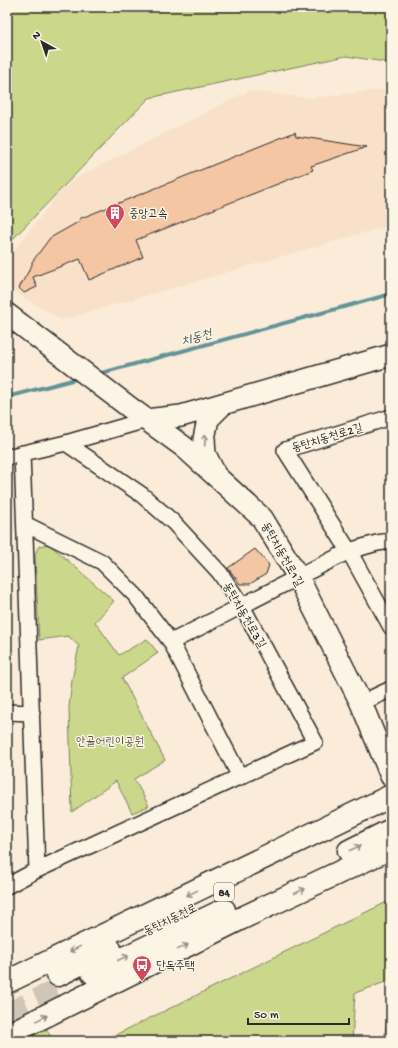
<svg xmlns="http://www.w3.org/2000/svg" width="398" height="1048" font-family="'Gochi Hand','Poor Story',sans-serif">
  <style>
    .built { fill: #f8e1c8 }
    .green { fill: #cbd78b; stroke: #7b815b }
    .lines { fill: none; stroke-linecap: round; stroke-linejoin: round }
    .stream { stroke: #639398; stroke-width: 4 }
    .building { fill: #f4c6a3; stroke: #2b2b2b }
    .primary-tunnel { stroke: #d1c5b5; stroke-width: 22; stroke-dasharray: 22 11; stroke-linecap: butt }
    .street-casing { stroke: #2b2b2b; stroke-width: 18 }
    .secondary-casing { stroke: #2b2b2b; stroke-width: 24 }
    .primary-casing { stroke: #2b2b2b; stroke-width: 25 }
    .street { stroke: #fcf5e5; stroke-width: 15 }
    .secondary { stroke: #fcf5e5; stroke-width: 21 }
    .primary { stroke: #fcf5e5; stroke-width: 22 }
    .oneway { stroke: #949088 }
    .labels { text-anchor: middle; stroke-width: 3; stroke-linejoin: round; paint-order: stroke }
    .shield { fill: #fcf5e5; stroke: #6a6863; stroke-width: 1 }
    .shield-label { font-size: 11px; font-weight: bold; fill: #2b2b2b }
    .poi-label { font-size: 12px; fill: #2b2b2b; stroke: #fcf5e5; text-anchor: start }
    .street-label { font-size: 12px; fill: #2b2b2b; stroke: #fcf5e5 }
    .park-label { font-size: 12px; fill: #535643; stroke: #fcf5e5 }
    .water-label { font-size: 13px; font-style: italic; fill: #425658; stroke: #fcf5e5 }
  </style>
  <rect width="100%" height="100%" fill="#faecd8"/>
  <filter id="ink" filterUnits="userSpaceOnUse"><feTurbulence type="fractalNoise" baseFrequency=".025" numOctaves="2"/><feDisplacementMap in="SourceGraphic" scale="8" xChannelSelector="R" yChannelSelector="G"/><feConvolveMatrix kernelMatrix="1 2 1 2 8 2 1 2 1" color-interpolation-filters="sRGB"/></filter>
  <g filter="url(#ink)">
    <path class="built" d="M391 89V225L61 320 7 287V259L59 193 76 178 248 91 310 98Z"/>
    <path class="green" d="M7 7H391V63L346 56 149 98 7 245Z
      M49 544 114 601 95 622 119 655 147 639 158 653 122 678 165 760 134 779 149 806 132 813 116 781 72 812 69 707 72 680 79 646 68 636 39 640 35 554 39 546Z
      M391 900V980L355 993 352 1041H103Z
      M390 994 391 1041H384Z
      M44 1024 53 1041H13Z"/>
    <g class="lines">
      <path class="stream" d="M98 374 391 294
        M7 397 80 378"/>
    </g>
    <path class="building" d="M295 132 296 136 367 147 311 166 313 170 136 240 143 257 89 280 80 259 33 277 37 287 24 293 19 288 32 265V262L50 238 80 221 79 219Z
      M255 549 269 565 266 574 250 584H240L228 568Z"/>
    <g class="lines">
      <path class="primary-tunnel" d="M7 1014 63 987"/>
      <defs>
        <path id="street" d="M391 417 285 450 349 551 391 627
          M22 453 37 870
          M7 457 66 443 146 420
          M25 524 102 562 135 595 171 642 240 777
          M171 642 349 551 377 543 391 541
          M361 703 391 689
          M7 712 32 713
          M7 886 37 870 315 742 242 606 220 573 173 522 142 495 66 443"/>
        <path id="secondary" d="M7 314 133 410 184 447 262 518 298 577 361 703 391 776
          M146 420 181 416 391 355
          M214 472 205 454 204 439 208 419 223 404"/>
        <path id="primary" d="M349 851 391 830
          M93 973 224 910
          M58 975 110 949
          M7 982 391 796
          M7 1035 240 919 391 848"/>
      </defs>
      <use href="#street" class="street-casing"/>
      <use href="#secondary" class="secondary-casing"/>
      <use href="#primary" class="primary-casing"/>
      <use href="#street" class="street"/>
      <use href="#secondary" class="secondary"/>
      <use href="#primary" class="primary"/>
    </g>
    <defs><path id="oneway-shaft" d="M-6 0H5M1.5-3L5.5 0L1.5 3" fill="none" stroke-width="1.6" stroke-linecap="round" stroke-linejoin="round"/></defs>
    <g class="oneway">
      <use href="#oneway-shaft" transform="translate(205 440) rotate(-87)"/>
      <use href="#oneway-shaft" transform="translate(355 848) rotate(-25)"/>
      <use href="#oneway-shaft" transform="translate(300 891) rotate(-25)"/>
      <use href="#oneway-shaft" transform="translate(192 893) rotate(154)"/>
      <use href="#oneway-shaft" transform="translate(183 947) rotate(-26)"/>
      <use href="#oneway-shaft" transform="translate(75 949) rotate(154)"/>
      <use href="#oneway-shaft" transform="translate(123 958) rotate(-25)"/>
      <use href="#oneway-shaft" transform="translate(42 1018) rotate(-26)"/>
    </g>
  </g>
  <defs>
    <symbol id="building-pin" viewBox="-11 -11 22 30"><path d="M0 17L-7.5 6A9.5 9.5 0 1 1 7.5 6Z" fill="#d1495b" stroke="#fcf5e5"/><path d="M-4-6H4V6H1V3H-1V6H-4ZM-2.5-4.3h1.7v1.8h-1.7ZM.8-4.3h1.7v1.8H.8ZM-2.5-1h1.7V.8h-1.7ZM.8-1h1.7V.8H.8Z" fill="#fff"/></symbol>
    <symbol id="bus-pin" viewBox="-11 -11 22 30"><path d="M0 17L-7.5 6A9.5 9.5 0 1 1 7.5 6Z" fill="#d1495b" stroke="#fcf5e5"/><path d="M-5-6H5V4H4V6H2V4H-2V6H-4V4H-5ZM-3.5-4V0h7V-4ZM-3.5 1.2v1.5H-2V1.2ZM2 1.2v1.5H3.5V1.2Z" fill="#fff"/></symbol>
  </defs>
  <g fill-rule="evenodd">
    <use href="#building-pin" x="104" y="202" width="22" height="30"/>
    <use href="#bus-pin" x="131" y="954" width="22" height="30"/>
  </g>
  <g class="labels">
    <rect class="shield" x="214" y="883" width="20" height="18" rx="3"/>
    <g class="shield-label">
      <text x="224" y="896">84</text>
    </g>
    <g class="poi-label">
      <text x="129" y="217">중앙고속</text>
      <text x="156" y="969">단독주택</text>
    </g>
    <g class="street-label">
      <text transform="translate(327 437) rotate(-17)" y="4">동탄치동천로2길</text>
      <text transform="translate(283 554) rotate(60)" y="4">동탄치동천로1길</text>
      <text transform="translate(245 615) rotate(60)" y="4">동탄치동천로3길</text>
      <text transform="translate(170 919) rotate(-26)" y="4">동탄치동천로</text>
    </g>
    <g class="park-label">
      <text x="110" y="745">안골어린이공원</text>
    </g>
    <g class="water-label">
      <text transform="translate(196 336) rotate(-15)" y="5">치동천</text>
    </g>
  </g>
  <rect width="398" height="1048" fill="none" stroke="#fcf5e5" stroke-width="24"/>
  <rect x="12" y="12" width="374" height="1024" fill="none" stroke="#2b2b2b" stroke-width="1.5" filter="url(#ink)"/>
  <g transform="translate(42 42) rotate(320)" stroke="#fcf5e5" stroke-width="3" paint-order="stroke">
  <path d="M0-3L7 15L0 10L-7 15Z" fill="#2b2b2b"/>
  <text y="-6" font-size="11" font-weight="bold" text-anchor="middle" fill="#2b2b2b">N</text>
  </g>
  <path d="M248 1018v6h101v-6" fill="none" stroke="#2b2b2b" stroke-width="2"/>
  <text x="254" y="1018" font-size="12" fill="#2b2b2b" stroke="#fcf5e5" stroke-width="3" paint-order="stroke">50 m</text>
</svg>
